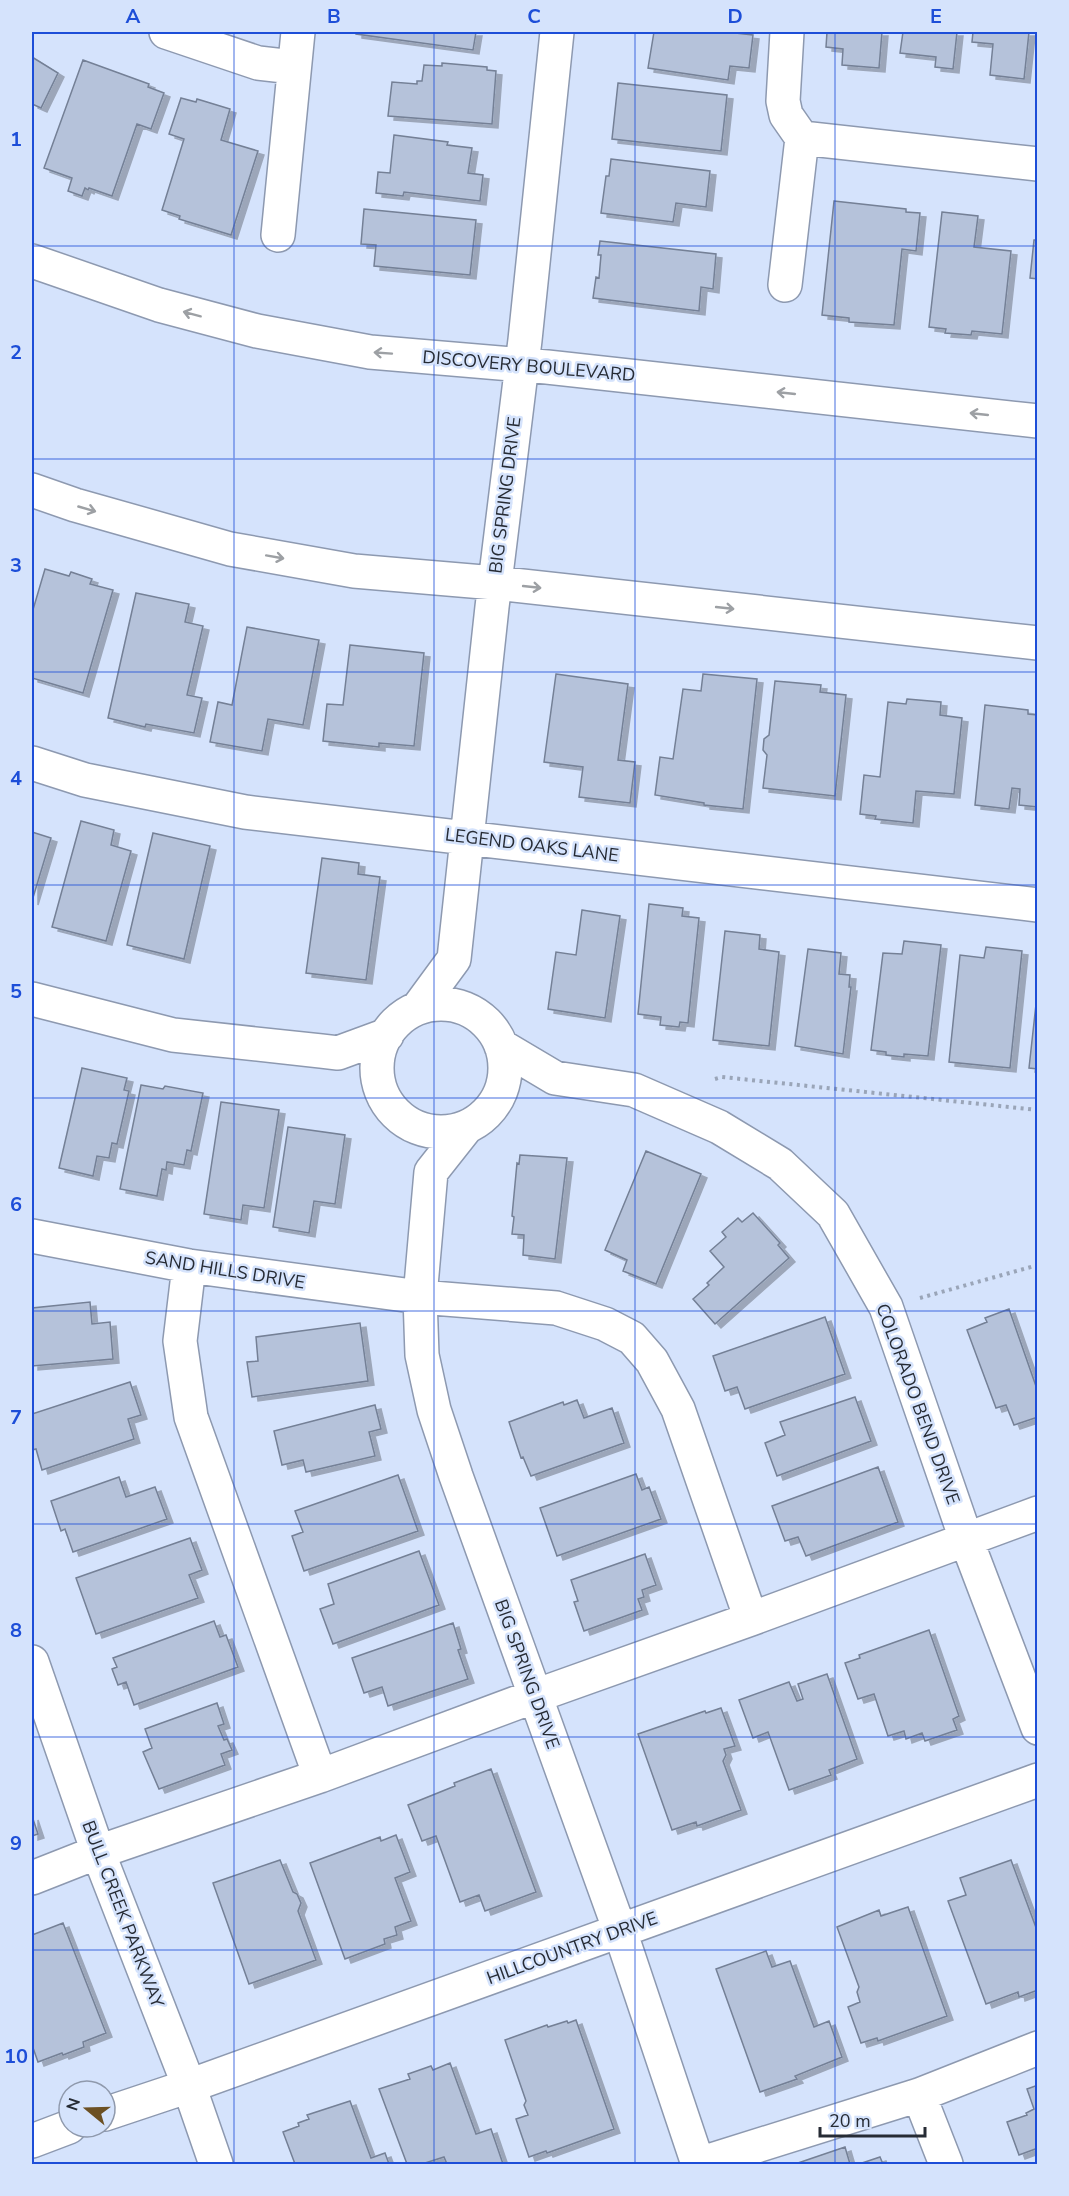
<svg xmlns="http://www.w3.org/2000/svg" width="1069" height="2196" font-family="'Nunito Sans',sans-serif">
  <style>
    .building { fill: #b5c2da; stroke: #748096; stroke-width: 1.5; filter: url(#shadow) }
    .lines { fill: none; stroke-linecap: round; stroke-linejoin: round }
    .minor-casing { stroke: #8d99b0; stroke-width: 36 }
    .path { stroke: #9aa5b8; stroke-width: 4; stroke-dasharray: 3 4.5; stroke-linecap: butt }
    .minor { stroke: #fff; stroke-width: 33 }
    .oneway { stroke: #9da0a4 }
    .grid { fill: none; stroke: #1d4ed8; stroke-width: 1.5; stroke-opacity: 0.55 }
    .labels { text-anchor: middle; stroke-width: 5; stroke-linejoin: round; paint-order: stroke }
    .street-label { font-size: 18px; fill: #262b34; stroke: #d5e3fc }
    .neatline { fill: none; stroke: #1d4ed8; stroke-width: 2 }
    .grid-label { font-size: 20px; text-anchor: middle; font-weight: bold; fill: #1d4ed8 }
  </style>
  <defs>
    <filter id="shadow"><feDropShadow dx="6" dy="4" stdDeviation="0" flood-color="#0004"/></filter>
  </defs>
  <rect width="100%" height="100%" fill="#d5e3fc"/>
  <path class="building" d="M356 32H476L473 50 356 34Z
    M654 32H726L753 35 749 68 730 66 728 80 648 68Z
    M827 32H882L879 68 842 65 843 49 826 47Z
    M903 32H957L953 69 935 67 936 57 900 53Z
    M973 32H1029L1024 79 990 75 993 44 972 42Z
    M32 57 58 73 41 108 32 104Z
    M83 60 149 84 148 87 164 93 151 129 137 124 112 196 89 188 88 190 85 188 82 196 68 191 72 178 44 168Z
    M442 63 487 67V70L496 71 492 124 388 116 392 82 417 84V81H422L424 65 442 66Z
    M618 83 727 95 721 151 612 139Z
    M181 98 196 102 197 99 230 109 221 140 258 151 231 235 179 219 180 216 162 210 184 139 169 134Z
    M394 135 448 142 447 145 472 148 468 173 483 175 480 201 404 192 403 196 376 193 378 172 390 173Z
    M611 159 710 171 706 207 676 203 673 222 601 213 606 176H609Z
    M834 201 906 209V212L920 213 916 251 902 249 894 325 849 322V318L822 315Z
    M364 209 476 220 470 275 374 266 376 245 361 244Z
    M942 212 978 216 974 247 1011 251 1002 334 972 331 971 335 945 333 946 329 929 327Z
    M1034 240H1038V279L1030 278Z
    M600 241 716 254 713 289 701 287 699 311 593 298 596 277 599 278 601 255H598Z
    M45 569 69 576 71 572 92 579 90 584 113 590 83 693 32 678V613Z
    M136 593 189 604 185 622 203 626 187 695 202 698 194 733 146 724 145 727 108 718Z
    M247 627 319 640 303 725 268 719 262 751 210 742 218 702 232 705Z
    M350 645 424 653 414 746 379 743V747L323 741 327 704 343 705Z
    M556 674 628 684 618 760 635 762 630 803 579 797 583 767 544 762Z
    M703 674 757 679 743 809 704 805V803L655 795 660 757 673 759 683 689 701 691Z
    M775 681 821 685 820 692 846 695 835 796 763 788 767 755 763 750 764 739 769 735Z
    M907 699 941 702 940 715 962 718 954 794 916 791 913 823 875 819 876 816 860 814 864 775 880 777 888 702 906 704Z
    M985 705 1028 710V714L1038 715V807L1019 805 1020 789 1012 788 1009 809 975 805Z
    M81 821 114 830 111 845 131 851 106 941 52 927Z
    M32 832 51 838 32 901Z
    M153 833 210 846 184 959 127 945Z
    M322 858 359 863 358 874 380 877 366 980 306 973Z
    M649 904 683 908 682 916 699 918 688 1023 680 1022 679 1027 660 1025 661 1017 638 1014Z
    M582 910 620 916 605 1018 548 1009 556 952 576 955Z
    M725 931 760 935 759 949 779 952 769 1046 713 1040Z
    M904 941 941 945 928 1056 904 1054V1057L886 1055V1052L871 1050 883 953 902 954Z
    M986 947 1022 951 1010 1068 949 1062 960 955 984 958Z
    M808 949 841 953 839 974 850 975 849 987H851L843 1054 795 1046Z
    M1038 986V1069L1029 1068Z
    M82 1068 127 1078 124 1090 129 1091 117 1144 112 1143 109 1158 97 1156 93 1176 59 1168Z
    M141 1085 163 1089 165 1086 203 1093 191 1151 187 1150 184 1165 167 1162 166 1170 162 1169 157 1196 120 1189Z
    M221 1102 279 1110 264 1208 243 1205 241 1220 204 1214Z
    M288 1127 345 1135 335 1204 314 1201 309 1233 273 1227Z
    M646 1151 701 1174 656 1284 623 1271 627 1260 605 1250Z
    M520 1155 567 1158 555 1259 523 1255 524 1235 512 1234 514 1217 512 1216 517 1163 519 1164Z
    M753 1213 780 1243 778 1245 789 1258 715 1324 693 1299 709 1285 707 1283 724 1267 710 1251 726 1237 722 1232 738 1218 742 1222Z
    M90 1302 92 1324 110 1322 113 1359 32 1366V1308Z
    M1009 1309 1038 1392V1417L1014 1425 1006 1405 996 1408 967 1330 987 1322 985 1318Z
    M825 1317 845 1374 745 1409 737 1387 725 1391 713 1356Z
    M360 1323 368 1381 252 1397 247 1362 258 1361 256 1337Z
    M130 1382 141 1415 128 1419 134 1439 42 1470 36 1449 32 1450V1414Z
    M855 1397 871 1441 777 1476 765 1443 785 1435 780 1422Z
    M577 1400 584 1418 612 1408 624 1443 531 1476 523 1457 521 1458 509 1422 563 1402 564 1405Z
    M375 1405 381 1429 369 1432 375 1456 306 1472 303 1460 282 1465 274 1431Z
    M878 1467 898 1522 806 1556 798 1537 785 1541 772 1506Z
    M636 1474 642 1490 649 1487 661 1519 557 1556 540 1508Z
    M398 1475 418 1531 304 1571 292 1536 303 1532 295 1511Z
    M119 1477 126 1497 155 1487 167 1519 73 1552 65 1529 61 1531 51 1501Z
    M190 1538 202 1570 189 1575 198 1598 96 1634 76 1578Z
    M419 1551 439 1605 333 1644 320 1609 334 1604 328 1584Z
    M645 1554 656 1585 642 1590 644 1597 638 1599 642 1610 584 1631 574 1602 578 1601 571 1580Z
    M214 1621 220 1637 226 1635 238 1667 134 1705 126 1682 118 1685 112 1669 117 1667 113 1658Z
    M453 1623 461 1649 458 1650 468 1679 388 1706 382 1687 364 1693 352 1658Z
    M929 1630 959 1716 953 1719 957 1730 925 1741 922 1733 906 1739 904 1731 888 1736 874 1694 858 1699 845 1663 860 1658 859 1655Z
    M827 1674 857 1759 829 1770 831 1775 789 1790 768 1732 753 1738 739 1700 789 1682 797 1701 803 1699 798 1684Z
    M217 1703 224 1724 218 1726 224 1740 227 1739 232 1750 221 1754 225 1765 159 1789 143 1752 152 1748 145 1729Z
    M721 1708 735 1746 724 1749 726 1755 723 1761 741 1810 697 1826 696 1822 672 1830 638 1734 705 1711 706 1713Z
    M491 1769 536 1892 485 1911 479 1895 460 1902 436 1836 422 1841 408 1805 455 1786 454 1783Z
    M32 1816 38 1834 32 1836Z
    M396 1835 410 1872 395 1878 411 1921 395 1927 397 1935 384 1939 385 1944 345 1959 310 1863 380 1837 381 1841Z
    M280 1860 293 1892 297 1894 301 1903 298 1911 316 1960 249 1984 213 1883Z
    M1011 1860 1038 1933V1990L1019 1997 1018 1992 986 2004 948 1901 966 1895 960 1878Z
    M908 1907 947 2016 878 2041 877 2038 861 2043 848 2007 860 2002 857 1992 859 1987 837 1927 879 1910 881 1916Z
    M63 1923 106 2033 83 2042 84 2047 63 2055 62 2053 38 2062 32 2045V1935Z
    M766 1951 772 1967 790 1961 814 2027 829 2021 842 2057 795 2076 797 2079 760 2092 716 1969Z
    M576 2020 614 2129 547 2153 546 2151 529 2157 516 2119 528 2115 524 2105 526 2101 505 2040 547 2025 548 2027 567 2021 568 2023Z
    M450 2063 476 2134 491 2129 503 2164H447L444 2157 422 2164H407L379 2089 410 2079 408 2074 411 2073 431 2066 433 2070Z
    M1038 2085V2148L1019 2155 1007 2122 1027 2115 1026 2113 1034 2109 1027 2089Z
    M350 2101 371 2158 385 2153 389 2164H295L283 2132 299 2126 298 2123 309 2119 307 2115Z
    M845 2147 850 2164H795Z
    M880 2157 883 2164H859Z"/>
  <g class="lines">
    <defs>
      <path id="minor" d="M166 32 258 63 293 67
        M787 32 783 101 786 115 802 138 1038 164
        M278 235 298 32
        M32 261 159 305 257 331 370 352 547 367 1038 421
        M785 285 802 138
        M32 490 75 505 230 549 354 571 495 583 1038 643
        M32 763 85 780 245 812 1038 905
        M32 999 173 1035 321 1051 338 1053 387 1035
        M377 1068a64 64 0 1 1 128 0a64 64 0 1 1-128 0Z
        M418 1008 454 959 492 607 525 340 557 32
        M501 1046 555 1078 634 1090 719 1127 780 1164 833 1214 886 1307 966 1539 1038 1728
        M465 1129 431 1172 420 1297 422 1355 434 1410 456 1476 620 1931 698 2164
        M32 1236 189 1266 420 1297 556 1308 605 1324 632 1338 652 1361 678 1409 751 1619
        M189 1266 180 1341 191 1417 320 1776
        M32 1662 98 1852 189 2086 216 2164
        M32 1878 98 1852 320 1776 535 1696 751 1619 1038 1513
        M919 2095 946 2164
        M105 2114 189 2086 1038 1780
        M32 2141 69 2127
        M699 2164 919 2095 1038 2048"/>
    </defs>
    <use href="#minor" class="minor-casing"/>
    <path class="path" d="M715 1079 722 1077 1038 1110
      M920 1298 1038 1265"/>
    <use href="#minor" class="minor"/>
  </g>
  <defs><path id="oneway-shaft" d="M-6 0H5M1.5-3L5.5 0L1.5 3" fill="none" stroke-width="1.6" stroke-linecap="round" stroke-linejoin="round" transform="scale(1.5)"/></defs>
  <g class="oneway">
    <use href="#oneway-shaft" transform="translate(192 314) rotate(-165)"/>
    <use href="#oneway-shaft" transform="translate(383 353) rotate(-176)"/>
    <use href="#oneway-shaft" transform="translate(786 393) rotate(-174)"/>
    <use href="#oneway-shaft" transform="translate(979 414) rotate(-174)"/>
    <use href="#oneway-shaft" transform="translate(87 509) rotate(16)"/>
    <use href="#oneway-shaft" transform="translate(275 557) rotate(10)"/>
    <use href="#oneway-shaft" transform="translate(532 587) rotate(6)"/>
    <use href="#oneway-shaft" transform="translate(725 608) rotate(6)"/>
  </g>
  <path class="grid" d="M234 32V2164M434 32V2164M635 32V2164M835 32V2164M32 246H1038M32 459H1038M32 672H1038M32 885H1038M32 1098H1038M32 1311H1038M32 1524H1038M32 1737H1038M32 1950H1038"/>
  <g class="labels">
    <g class="street-label">
      <text transform="translate(529 366) rotate(5)" y="6">DISCOVERY BOULEVARD</text>
      <text transform="translate(505 495) rotate(-83)" y="6">BIG SPRING DRIVE</text>
      <text transform="translate(532 845) rotate(7)" y="6">LEGEND OAKS LANE</text>
      <text transform="translate(225 1270) rotate(9)" y="6">SAND HILLS DRIVE</text>
      <text transform="translate(918 1404) rotate(70)" y="6">COLORADO BEND DRIVE</text>
      <text transform="translate(527 1674) rotate(70)" y="6">BIG SPRING DRIVE</text>
      <text transform="translate(123 1914) rotate(69)" y="6">BULL CREEK PARKWAY</text>
      <text transform="translate(572 1948) rotate(-20)" y="6">HILLCOUNTRY DRIVE</text>
    </g>
  </g>
  <rect width="1069" height="2196" fill="none" stroke="#d5e3fc" stroke-width="66"/>
  <g transform="translate(87 2109) rotate(289)"><circle r="28" fill="#d5e3fc" stroke="#8f99ac" stroke-width="1.5"/>
  <path d="M0-4.5L10 22L0 15L-10 22Z" fill="#6c5023"/>
  <text y="-9" font-size="16" font-weight="bold" text-anchor="middle" fill="#262b34">N</text>
  </g>
  <path d="M820 2127v9h105v-9" fill="none" stroke="#262b34" stroke-width="3"/>
  <text x="829" y="2127" font-size="18" fill="#262b34" stroke="#d5e3fc" stroke-width="4.5" paint-order="stroke">20 m</text>
  <rect x="33" y="33" width="1003" height="2130" class="neatline"/>
  <g class="grid-label">
    <text x="133" y="23">A</text>
    <text x="334" y="23">B</text>
    <text x="534" y="23">C</text>
    <text x="735" y="23">D</text>
    <text x="936" y="23">E</text>
    <text x="16" y="146">1</text>
    <text x="16" y="359">2</text>
    <text x="16" y="572">3</text>
    <text x="16" y="785">4</text>
    <text x="16" y="998">5</text>
    <text x="16" y="1211">6</text>
    <text x="16" y="1424">7</text>
    <text x="16" y="1637">8</text>
    <text x="16" y="1850">9</text>
    <text x="16" y="2063">10</text>
  </g>
</svg>
